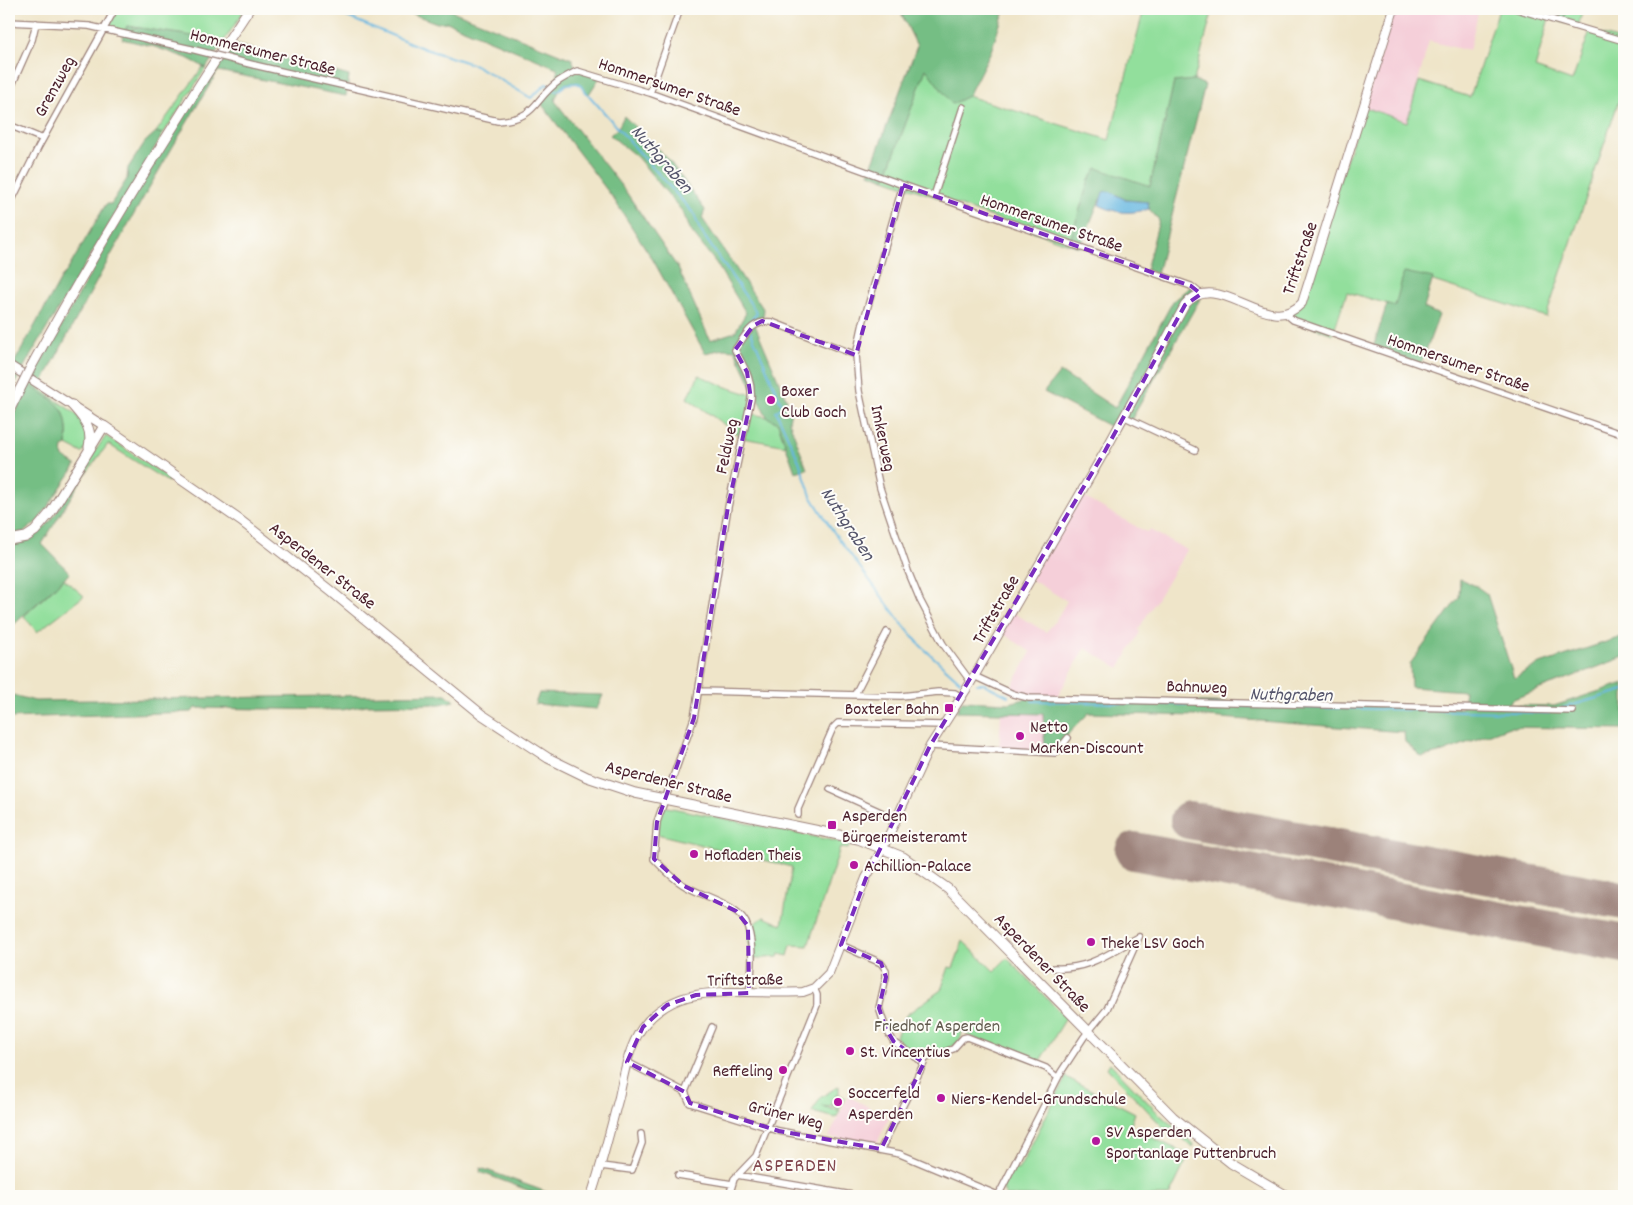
<svg xmlns="http://www.w3.org/2000/svg" width="1633" height="1205" font-family="Dekko,sans-serif">
  <style>
    .built { fill: #f5cfd9 }
    .green { fill: #92df9c; stroke: #6e7f64 }
    .forest { fill: #75be84; stroke: #606e58 }
    .water { fill: #66b7e1; stroke: #586b86 }
    .lines { fill: none; stroke-linecap: round; stroke-linejoin: round }
    .stream { stroke: #66b7e1; stroke-width: 2 }
    .runway { stroke: #9c827a; stroke-width: 38 }
    .street-casing { stroke: #9c827a; stroke-width: 8 }
    .secondary-casing { stroke: #9c827a; stroke-width: 10 }
    .primary-casing { stroke: #9c827a; stroke-width: 11 }
    .street { stroke: #fff; stroke-width: 5.5 }
    .secondary { stroke: #fff; stroke-width: 8 }
    .primary { stroke: #fff; stroke-width: 9 }
    .street-bridge-casing { stroke: #9c827a; stroke-width: 8; stroke-linecap: butt }
    .primary-bridge-casing { stroke: #9c827a; stroke-width: 11; stroke-linecap: butt }
    .street-bridge { stroke: #fff; stroke-width: 5.5 }
    .primary-bridge { stroke: #fff; stroke-width: 9 }
    .marked { fill: none; stroke: #7b2cbf; stroke-width: 4; stroke-dasharray: 10 6; stroke-linejoin: round }
    .poi-dot { fill: #b5179e; stroke: #fdfcf7; stroke-width: 2 }
    .labels { text-anchor: middle; stroke-width: 4; stroke-linejoin: round; paint-order: stroke }
    .street-label { font-size: 18px; fill: #4a1f2b; stroke: #fdfcf7 }
    .poi-label { font-size: 18px; fill: #4a1f2b; stroke: #fdfcf7; text-anchor: start }
    .park-label { font-size: 18px; fill: #60594d; stroke: #fdfcf7 }
    .water-label { font-size: 19px; font-style: italic; fill: #54546b; stroke: #fdfcf7 }
    .quarter-label { font-size: 20px; letter-spacing: 1px; fill: #82474e; stroke: #fdfcf7 }
  </style>
  <rect width="100%" height="100%" fill="#fdfcf7"/>
  <filter id="ink" filterUnits="userSpaceOnUse"><feTurbulence type="fractalNoise" baseFrequency=".02" numOctaves="2"/><feDisplacementMap in="SourceGraphic" scale="10" xChannelSelector="R" yChannelSelector="G"/><feConvolveMatrix kernelMatrix="1 2 1 2 8 2 1 2 1" color-interpolation-filters="sRGB"/></filter>
  <filter id="wash" filterUnits="userSpaceOnUse"><feTurbulence type="fractalNoise" baseFrequency=".0096" numOctaves="4" result="noise"/><feDisplacementMap in="SourceGraphic" scale="20" xChannelSelector="R" yChannelSelector="G"/><feGaussianBlur stdDeviation="1.12" result="paint"/><feColorMatrix in="noise" values="0 0 0 0 0 0 0 0 0 0 0 0 0 0 0 0 0 1.4 0 .05"/><feComposite in="paint" operator="in"/></filter>
  <g filter="url(#wash)">
    <rect width="100%" height="100%" fill="#efe5c9"/>
    <path class="built" d="M1394 9H1479L1469 51 1429 41 1407 122 1364 107Z
      M1080 495 1146 532 1150 530 1187 550 1138 630 1140 632 1119 668 1085 648 1056 699 1029 698 1009 692 1031 652 999 631 1010 611 1046 632 1054 623 1067 601 1030 579Z
      M1001 713 1044 714V752L999 750Z
      M848 1096 889 1118 877 1143 873 1144 829 1137Z"/>
    <path class="green" d="M115 9H245L222 44 205 38 127 26 124 33 103 28Z
      M1144 9H1213L1194 80 1174 83 1150 186 1089 180 1069 244 885 179 926 68 952 103 968 96 1109 140Z
      M1499 9H1517L1549 18 1535 68 1572 81 1590 31 1624 41V85L1546 317 1405 272 1395 306 1347 292 1333 334 1293 320 1286 314 1298 307 1364 107 1407 122 1419 81 1470 97Z
      M1566 9H1583L1578 27 1565 23Z
      M203 67 206 68 163 134 156 132Z
      M699 375 726 387 752 395 748 413 767 417 778 423 786 446 743 438 687 398Z
      M30 382 76 414 87 427V445L82 453 67 445C69 405 59 404 29 385Z
      M106 436 170 479 168 482 108 444 82 479 78 475Z
      M64 579 84 596 37 632 24 616Z
      M662 806 850 844 848 849 840 848 808 946 791 945 788 956 779 954 778 957 750 959 748 928 764 917 782 925 792 867 657 834Z
      M963 941 994 971 1007 958 1066 1018 1038 1064 967 1035 965 1031 962 1032C961 1049 937 1052 923 1055L900 1042 896 1036 906 1015 941 990 949 967 953 968Z
      M1110 1063 1159 1114 1194 1144 1193 1148 1173 1129 1164 1128 1107 1068Z
      M1066 1077 1135 1113 1130 1127 1189 1155 1169 1196H1006L1002 1187 1012 1167 1018 1170 1021 1165Z
      M839 1086V1094L845 1098 839 1110 832 1106 837 1093 830 1107 821 1106 840 1111 836 1118 812 1112 821 1097Z"/>
    <path class="forest" d="M399 9H447L572 59 577 71 600 77 589 94 578 83C565 82 558 89 555 101L626 192 678 268 710 340 735 332 746 313 716 263 691 231 682 211 637 157 610 135 618 128 624 116 668 159 705 210 702 218 764 310 762 321 755 325 791 410 789 421 807 469 795 472 778 423 767 417 735 350 724 349 705 353 653 260 613 198 540 102 558 81 557 68 447 22 437 23Z
      M899 9H975L992 12 993 9H1005L991 51 968 96 952 104 926 69 885 179 869 173 917 46Z
      M1517 9H1566L1565 23Z
      M127 26 205 38 222 44 206 68 187 58 152 46 122 39Z
      M234 44 349 76 346 96 218 71C156 173 98 276 43 382L33 377 134 195 220 60 224 61Z
      M1194 80 1205 85 1157 274 1146 270 1159 220 1149 209 1148 202 1126 200 1117 195 1100 199 1080 247 1069 244 1089 180 1097 168 1150 186 1174 82Z
      M156 132 163 134 22 370 14 363 63 275 67 271 106 204H111L127 179 128 168 145 142Z
      M1404 272 1433 278 1424 308 1439 315 1421 364 1373 348 1387 304 1395 306Z
      M1191 286 1201 294 1200 299 1131 420 1124 417 1117 430 1044 392 1060 372 1115 408 1173 301Z
      M9 372 18 378 9 394Z
      M29 385C59 404 69 405 67 445L63 447 62 456 76 465 38 521 24 532 9 535V423Z
      M78 475 82 479 42 544 70 573 9 629V544C44 547 63 500 78 475Z
      M1460 579 1476 586 1487 594 1514 678 1537 665 1624 636V657L1511 700 1509 705 1554 706 1624 683V729L1509 727 1443 752 1422 757 1405 742 1404 732 1195 716 1089 713 1069 733 1056 753 1045 752 1043 714 956 712 962 701 1009 703 1029 698 1462 708 1465 691 1411 687 1410 664 1459 597Z
      M539 693 603 695 597 709 535 704Z
      M9 694 35 701 446 694 454 701 441 704 366 705 342 710 195 708 192 712 9 718Z
      M481 1168 549 1193 543 1196 480 1172Z"/>
    <path class="water" d="M1109 191 1126 200 1148 202 1149 209C1131 214 1117 214 1099 205L1103 192Z"/>
    <g class="lines">
      <path class="stream" d="M328 9 425 49 475 65 531 98 546 84 550 86
        M555 90 558 91 566 84 578 83 694 214 700 230 757 313 748 324 749 327
        M751 332 783 407 776 411 799 461 811 496 833 531 900 621 921 646 960 681
        M977 684H984L1008 696
        M1032 701 1549 713
        M1563 708 1624 690"/>
      <path class="runway" d="M1189 820 1624 901
        M1134 851 1624 944"/>
    </g>
  </g>
  <g filter="url(#ink)">
    <g class="lines">
      <defs>
        <path id="street" d="M1517 9 1624 41
          M9 22 89 26 191 49
          M254 65 498 121C539 118 532 100 559 81 565 77 571 74 577 71L650 93 903 185 1191 286 1201 294
          M9 92 32 40 36 23
          M650 93 680 9
          M9 125 43 139
          M903 185 863 323 856 355 859 391 880 488 908 571 920 600 943 644 971 682
          M934 196 963 107
          M9 206 39 146 115 9
          M1286 314 1293 320 1333 334 1624 435
          M1125 417 1195 450
          M974 676 1013 694 1029 698 1573 711
          M698 691 901 696 938 692 955 693 961 697
          M855 694 887 632
          M930 746 1056 753 1068 738
          M830 789 896 819
          M798 815V809L833 728 838 723 944 725
          M841 945 881 963 886 970V977L879 1008 886 1029 894 1042 924 1063 881 1149
          M1054 968C1089 970 1109 953 1139 937
          M749 993C752 973 754 947 748 928 741 903 701 897 682 884 671 877 663 868 654 859L657 822 694 718 728 507 751 399C753 380 744 367 735 350 745 336 752 319 772 322L856 355
          M921 1060 953 1049 963 1038 967 1037 1046 1068 1058 1078
          M627 1062 685 1092 690 1103 779 1131 900 1154 1000 1196
          M685 1092 712 1027
          M601 1166 632 1170 642 1143 641 1134
          M678 1175 732 1184
          M737 1175 858 1196
          M729 1196 734 1179 756 1156 817 1005V995L814 988
          M998 1196 1061 1072 1084 1037 1107 1009 1139 937"/>
        <path id="secondary" d="M9 365 104 426
          M591 1196C602 1164 610 1130 619 1097 624 1074 628 1048 642 1028 654 1011 675 998 696 995 731 989 767 994 803 992L814 988 829 973 866 878 883 848 930 746 971 682 1105 451 1185 305C1218 266 1268 340 1302 303L1394 9"/>
        <path id="primary" d="M31 367C98 244 172 126 249 9
          M72 405C84 419 93 428 89 447
          M9 411 20 389
          M9 540 26 537 35 531 51 512 104 426 241 521 332 592 481 714 548 758 587 777 635 793 858 839 903 857 948 889 1173 1117 1231 1163 1287 1196"/>
      </defs>
      <use href="#street" class="street-casing"/>
      <use href="#secondary" class="secondary-casing"/>
      <use href="#primary" class="primary-casing"/>
      <use href="#street" class="street"/>
      <use href="#secondary" class="secondary"/>
      <use href="#primary" class="primary"/>
      <defs>
        <path id="street-bridge" d="M191 49 254 65"/>
        <path id="primary-bridge" d="M20 389 31 367"/>
      </defs>
      <use href="#street-bridge" class="street-bridge-casing"/>
      <use href="#primary-bridge" class="primary-bridge-casing"/>
      <use href="#street-bridge" class="street-bridge"/>
      <use href="#primary-bridge" class="primary-bridge"/>
    </g>
  </g>
  <path class="marked" d="M903 185 1191 286 1201 294 1185 305 1105 451 930 746 866 878 841 945 881 963 886 977 879 1008 886 1029 894 1042 924 1063 881 1149 779 1131 690 1103 685 1092 627 1062 643 1027 667 1005 696 995 749 993 748 926 736 911 684 886 654 859 657 822 694 718 728 507 751 399 747 372 735 350 753 326 762 321 856 355Z"/>
  <g class="poi-dot">
    <circle cx="771" cy="400" r="5"/>
    <rect x="944" y="703" width="10" height="10" rx="2.5"/>
    <circle cx="1020" cy="736" r="5"/>
    <rect x="827" y="820" width="10" height="10" rx="2.5"/>
    <circle cx="694" cy="854" r="5"/>
    <circle cx="854" cy="865" r="5"/>
    <circle cx="1091" cy="942" r="5"/>
    <circle cx="850" cy="1051" r="5"/>
    <circle cx="783" cy="1070" r="5"/>
    <circle cx="941" cy="1098" r="5"/>
    <circle cx="838" cy="1102" r="5"/>
    <circle cx="1096" cy="1141" r="5"/>
  </g>
  <g class="labels">
    <g class="street-label">
      <text transform="translate(263 51) rotate(14)" y="6">Hommersumer Straße</text>
      <text transform="translate(54 86) rotate(-61)" y="6">Grenzweg</text>
      <text transform="translate(670 86) rotate(19)" y="6">Hommersumer Straße</text>
      <text transform="translate(1052 222) rotate(19)" y="6">Hommersumer Straße</text>
      <text transform="translate(1299 258) rotate(-71)" y="6">Triftstraße</text>
      <text transform="translate(1459 362) rotate(19)" y="6">Hommersumer Straße</text>
      <text transform="translate(884 438) rotate(78)" y="6">Imkerweg</text>
      <text transform="translate(726 446) rotate(-78)" y="6">Feldweg</text>
      <text transform="translate(323 565) rotate(38)" y="6">Asperdener Straße</text>
      <text transform="translate(995 609) rotate(-60)" y="6">Triftstraße</text>
      <text transform="translate(1197 686) rotate(2)" y="6">Bahnweg</text>
      <text transform="translate(669 781) rotate(14)" y="6">Asperdener Straße</text>
      <text transform="translate(1043 962) rotate(46)" y="6">Asperdener Straße</text>
      <text transform="translate(745 979) rotate(-1)" y="6">Triftstraße</text>
      <text transform="translate(786 1114) rotate(14)" y="6">Grüner Weg</text>
    </g>
    <g class="poi-label">
      <text x="781" y="396">Boxer<tspan x="781" dy="21">Club Goch</tspan></text>
      <text x="939" y="714" text-anchor="end">Boxteler Bahn</text>
      <text x="1030" y="732">Netto<tspan x="1030" dy="21">Marken-Discount</tspan></text>
      <text x="842" y="821">Asperden<tspan x="842" dy="21">Bürgermeisteramt</tspan></text>
      <text x="704" y="860">Hofladen Theis</text>
      <text x="864" y="871">Achillion-Palace</text>
      <text x="1101" y="948">Theke LSV Goch</text>
      <text x="860" y="1057">St. Vincentius</text>
      <text x="773" y="1076" text-anchor="end">Reffeling</text>
      <text x="848" y="1098">Soccerfeld<tspan x="848" dy="21">Asperden</tspan></text>
      <text x="951" y="1104">Niers-Kendel-Grundschule</text>
      <text x="1106" y="1137">SV Asperden<tspan x="1106" dy="21">Sportanlage Puttenbruch</tspan></text>
    </g>
    <g class="park-label">
      <text x="937" y="1031">Friedhof Asperden</text>
    </g>
    <g class="water-label">
      <text transform="translate(663 158) rotate(49)" y="7">Nuthgraben</text>
      <text transform="translate(849 523) rotate(57)" y="7">Nuthgraben</text>
      <text transform="translate(1291 693) rotate(1)" y="7">Nuthgraben</text>
    </g>
    <g class="quarter-label">
      <text x="795" y="1171">ASPERDEN</text>
    </g>
  </g>
  <rect width="1633" height="1205" fill="none" stroke="#fdfcf7" stroke-width="30"/>
</svg>
